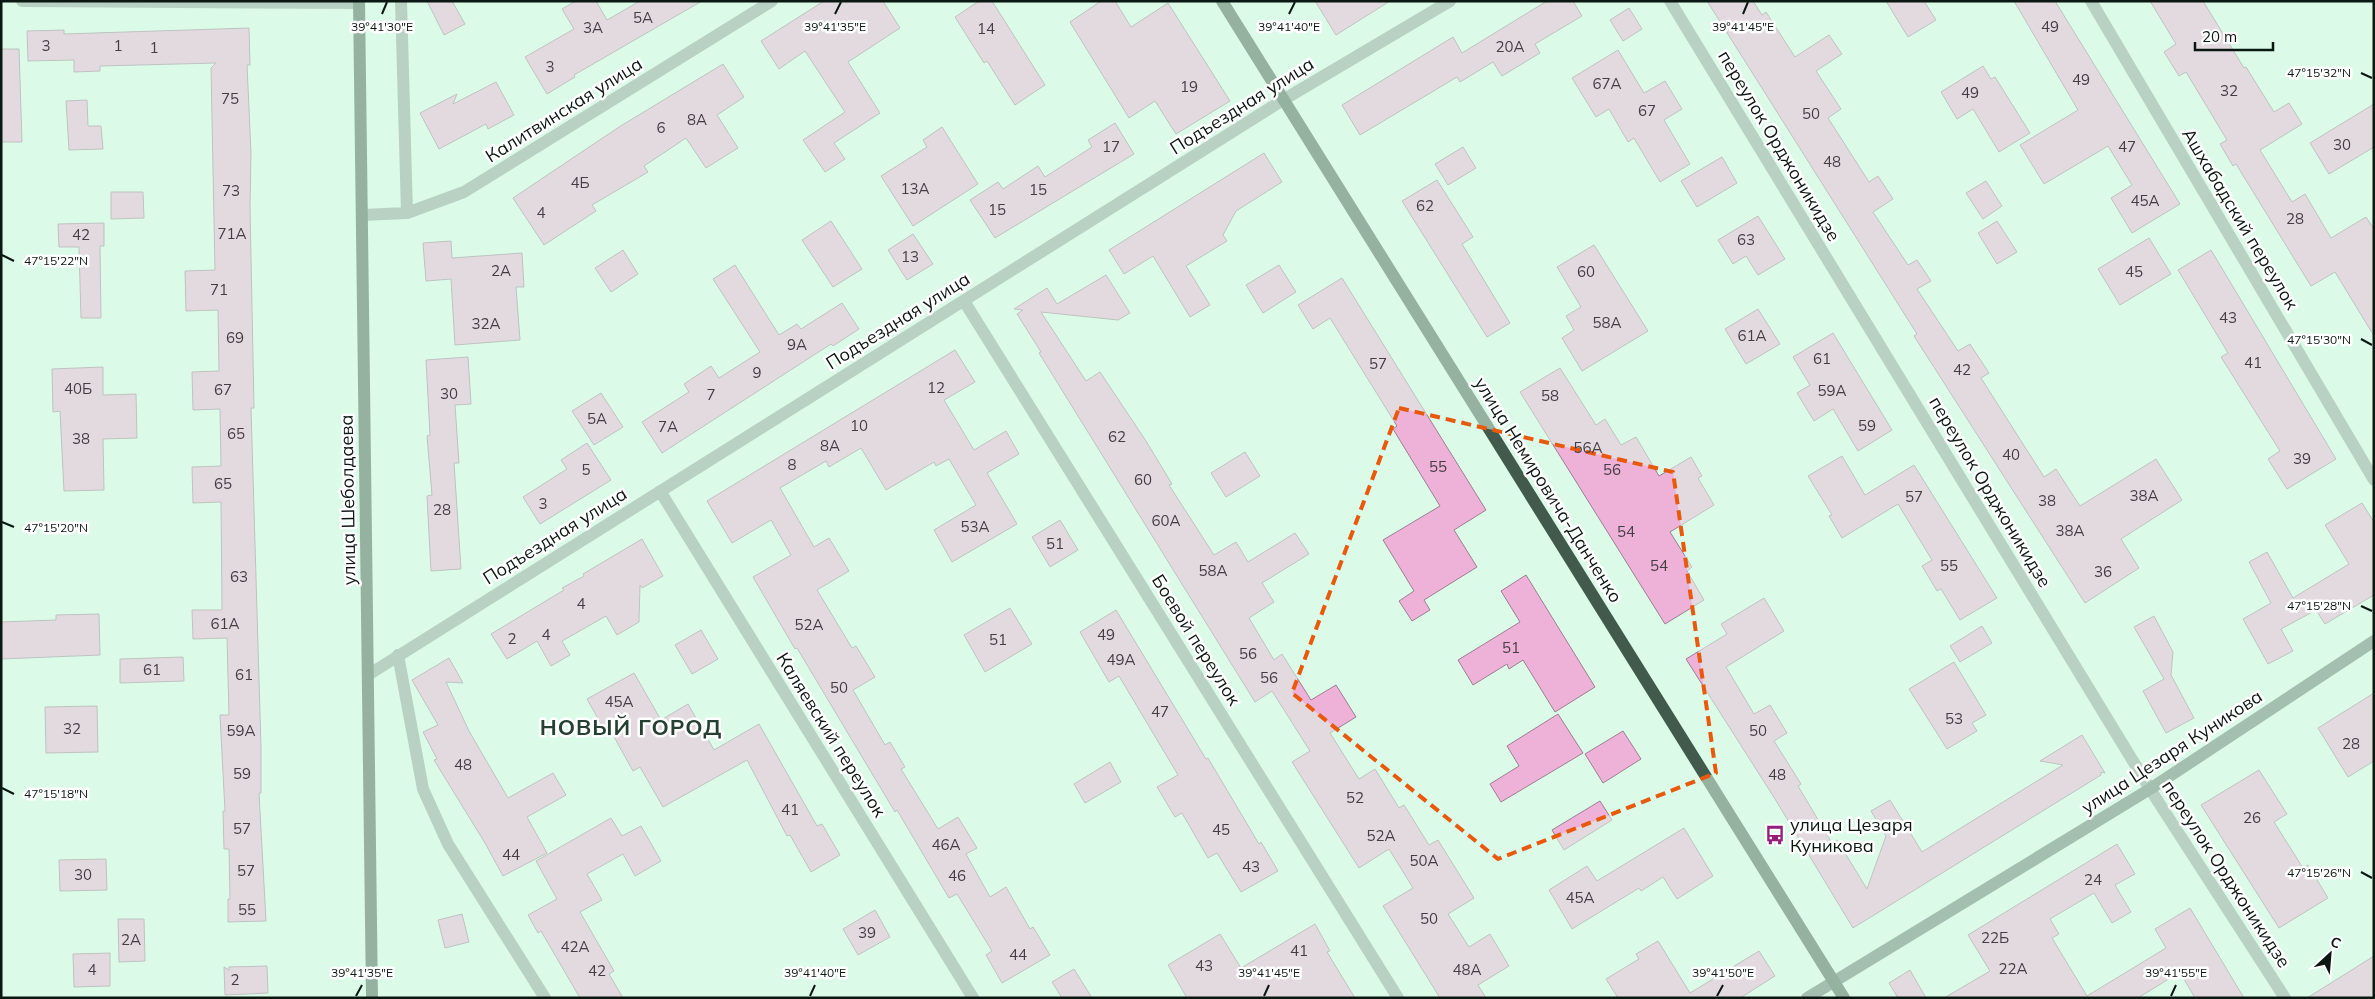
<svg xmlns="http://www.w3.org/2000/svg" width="2375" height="999" font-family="Mulish,sans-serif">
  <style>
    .building { fill: #eeb1d8; stroke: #9b7f90 }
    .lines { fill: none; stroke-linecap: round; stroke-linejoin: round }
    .street { stroke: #919e96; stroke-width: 12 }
    .secondary { stroke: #63766b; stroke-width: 12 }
    .primary { stroke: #425a4c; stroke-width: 12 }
    .marked { fill: none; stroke: #e8590c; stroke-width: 4; stroke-dasharray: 10 6; stroke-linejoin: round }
    .ticks { fill: none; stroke: #0b1711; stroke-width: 2 }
    .labels { text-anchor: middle; stroke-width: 5; stroke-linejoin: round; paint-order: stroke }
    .number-label { font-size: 15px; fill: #443e43 }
    .street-label { font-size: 18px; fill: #0b1711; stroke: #fff }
    .poi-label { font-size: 18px; fill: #0b1711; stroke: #fff; text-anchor: start }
    .district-label { font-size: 22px; font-weight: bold; letter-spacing: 1px; fill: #254032; stroke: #fff }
    .ticks-label { font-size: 12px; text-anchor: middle; fill: #0b1711; stroke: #fff; stroke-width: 5; stroke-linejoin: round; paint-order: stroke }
  </style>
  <rect width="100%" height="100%" fill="#dbfbe8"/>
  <path class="building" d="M427 1H452L465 24 444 35Z
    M576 1H596L607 20 640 1H702L574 75 575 77 547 94 525 57 574 29 562 9Z
    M824 1H883L900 28 848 62 880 113 834 143 845 159 825 172 803 140 845 112 805 51 779 69 761 41Z
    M979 1H992L1045 85 1015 105 987 61 984 63 955 17Z
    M1101 1H1115L1131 27 1168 3 1230 101 1176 134 1155 101 1129 118 1070 22Z
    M1315 1H1390L1336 35Z
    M1547 1H1573L1582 16 1535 44 1540 53 1502 76 1493 62 1460 82 1457 77 1360 135 1342 105 1453 37 1462 53Z
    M1707 1H1753L1762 15 1766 12 1795 57 1829 35 1842 54 1816 71 1841 109 1828 118 1869 182 1878 176 1893 199 1873 212 1908 265 1917 260 1931 281 1917 289 1958 351 1970 344 1989 373 1981 378 2044 477 2056 469 2080 506 2156 459 2182 500 2121 539 2139 568 2085 603 1914 336 1917 334Z
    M1886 1H1924L1936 20 1908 37Z
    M2014 1H2055L2180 204 2132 233 2111 198 2132 185 2108 146 2044 184 2020 145 2078 110Z
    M2150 1H2203L2244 68 2246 67 2274 112 2289 103 2302 124 2260 150 2292 202 2305 194 2331 238 2366 217 2374 229V336L2335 272 2311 286 2236 164 2233 166 2220 144 2227 140 2186 72 2179 76 2164 52 2176 44Z
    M1629 8 1642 29 1623 41 1610 20Z
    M249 28 250 65H247L251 153 250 206 254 408H251L261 747V793H259L266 921 228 922V899H230L229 849H224L223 811H225L220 715H229L227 638 193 639 192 610H222L221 502 193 503 192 467 221 466 220 409 193 410 192 372 219 371 218 310 186 311 185 271 215 270 211 68 216 63 100 66V71L74 72V60L28 61 27 31 64 30V34Z
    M1 49H19L22 142H1Z
    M1618 50 1644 93 1665 81 1682 109 1664 120 1690 164 1660 182 1634 138 1628 142 1609 109 1596 117 1572 78Z
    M723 64 744 97 717 115 738 148 706 168 686 138 644 166 648 172 592 205 596 211 544 245 513 198 619 127Z
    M1983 66 1991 79 1995 77 2030 133 1999 152 1973 109 1957 119 1941 92Z
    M496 82 514 115 488 129 486 124 439 149 420 113 457 94 453 104Z
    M87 100 88 126H101L103 149 69 150 66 101Z
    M2374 104V147L2329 174 2310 143Z
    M1115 123 1134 154 995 238 970 200 998 182 1003 189 1038 166 1045 177 1092 147 1088 140Z
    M942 127 978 184 913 226 881 176 927 147 923 140Z
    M1463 147 1476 168 1448 185 1435 164Z
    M1264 153 1282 182 1236 211 1223 235 1227 241 1186 266 1210 305 1190 317 1153 256 1124 274 1109 250Z
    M1722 157 1737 183 1697 207 1681 181Z
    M1437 180 1473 237 1462 244 1510 323 1487 337 1402 201Z
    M1986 181 2002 206 1983 219 1966 193Z
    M111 192H143L144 218 111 219Z
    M1758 216 1785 259 1758 275 1746 256 1733 264 1718 240Z
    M831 221 862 269 833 287 802 240Z
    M1997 221 2017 252 1997 264 1978 233Z
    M104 223V246H100L101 318H81L79 247H59L58 224Z
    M913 234 933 264 907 280 888 250Z
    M2149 238 2171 274 2120 305 2098 269Z
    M451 241 452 258 522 253 524 287H516L520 340 455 345 451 279 426 281 423 243Z
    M1594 245 1648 331 1582 371 1562 338 1574 330 1566 316 1581 307 1557 267Z
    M623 250 638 274 611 292 595 268Z
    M2211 250 2336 459 2287 489 2268 459 2280 451 2221 357 2228 353 2178 270Z
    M735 265 779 335 797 324 801 329 842 303 859 329 833 346 831 344 662 453 642 422 689 392 684 384 711 366 719 378 760 352 713 279Z
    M1279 265 1296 292 1263 313 1246 285Z
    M1106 275 1130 313 1118 320 1041 312 1086 381 1100 372 1146 441 1172 484 1169 485 1214 555 1236 542 1248 562 1295 533 1309 554 1262 583 1274 602 1249 618 1274 660 1282 654 1311 700 1336 685 1356 717 1330 733 1359 779 1375 769 1399 808 1404 805 1429 845 1438 840 1474 898 1448 914 1469 947 1490 934 1509 966 1478 985 1486 998H1440L1383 906 1413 888 1389 849 1359 868 1292 762 1310 751 1272 691 1255 702 1039 353 1041 352 1017 314 1023 310 1014 309 1047 288 1057 304Z
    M1342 278 1486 510 1454 530 1477 567 1424 600 1430 610 1412 621 1399 601 1414 591 1383 540 1440 506 1393 429 1397 426 1330 318 1313 329 1298 305Z
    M1758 309 1780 344 1746 364 1725 329Z
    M1833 333 1892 430 1858 451 1833 409 1814 421 1797 393 1810 385 1793 357Z
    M955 350 975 382 944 400 974 450 1006 431 1019 454 987 473 1017 524 952 562 934 530 976 505 949 459 936 466 934 462 886 490 861 448 829 467 826 461 780 488 814 547 829 538 849 571 817 590 852 648 856 646 875 677 853 690 885 745 890 742 905 767 901 769 938 829 958 817 977 848 966 854 990 897 1006 887 1030 929 1033 927 1050 955 1002 983 986 955 992 951 957 894 949 898 897 810 895 812 797 648 795 649 753 577 791 555 771 520 732 543 707 501Z
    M468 357 471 404 455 405 459 463H454L461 569 431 571 427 496 432 495 427 436 430 435 426 360Z
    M103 367V395L136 394 137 438 103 439 104 490 64 491 60 411 53 412 52 369Z
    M1560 368 1596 425 1605 419 1621 445 1636 437 1659 476 1691 457 1702 476 1698 478 1714 505 1670 532 1692 567 1687 571 1704 600 1665 624 1520 392Z
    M601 393 623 427 594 445 572 411Z
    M587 443 611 480 540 524 523 497 567 469 561 460Z
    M1245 452 1260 476 1226 497 1211 473Z
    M1842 456 1865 495 1914 465 1997 598 1960 620 1941 589 1937 591 1922 566 1932 560 1898 504 1842 538 1829 516 1832 515 1808 476Z
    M2362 503 2374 522V595L2325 624 2316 610 2281 629 2293 651 2268 664 2243 619 2271 603 2249 562 2267 552 2293 598 2349 564 2325 525Z
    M1060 520 1078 550 1050 567 1032 537Z
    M642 539 663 576 642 588 640 585 639 622 617 635 606 616 562 641 570 655 551 666 537 641 507 659 491 634 564 590 562 588 584 576 583 574Z
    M1526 575 1595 687 1555 712 1523 660 1509 669 1507 664 1473 685 1458 660 1520 622 1501 591Z
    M1764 598 1784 631 1726 667 1754 714 1770 705 1787 733 1774 741 1801 784 1798 786 1832 843 1837 840 1867 889 1886 836 1871 811 1890 800 1922 852 2063 765 2040 761 2082 735 2105 773 2101 772V775L1853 928 1775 799 1686 659 1727 634 1721 624Z
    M1010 608 1032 644 985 672 964 635Z
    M1116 610 1206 759 1208 758 1259 844 1261 842 1278 871 1241 892 1217 853 1208 858 1182 813 1175 817 1157 787 1178 775 1119 676 1109 682 1080 632Z
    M99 614 100 655 1 659V622L56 620V615Z
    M2154 616 2173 652 2171 675 2194 718 2166 733 2143 691 2164 679 2134 627Z
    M1982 626 1992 643 1960 662 1950 646Z
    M701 630 718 659 692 674 675 645Z
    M183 657 184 681 120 683V659Z
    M449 658 463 683 446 682 469 731 508 798 553 773 566 795 527 817 547 853 503 876 485 843 434 760 437 759 423 732 438 725 412 680Z
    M1954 662 1986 715 1972 723 1977 731 1947 749 1909 689Z
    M634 673 661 720 688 704 714 750 759 724 817 826 822 824 840 855 811 872 790 835 787 836 747 760 663 807 640 767 633 771 609 728 605 731 587 699Z
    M2374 693V761L2348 777 2318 728Z
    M97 706 98 752 46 753 45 707Z
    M1558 714 1583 753 1501 802 1490 784 1519 766 1507 746Z
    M1623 731 1641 759 1603 783 1585 754Z
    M1110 762 1121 782 1085 803 1074 784Z
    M2259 770 2287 814 2274 822 2303 868 2308 865 2328 898 2279 928 2201 805Z
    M1600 801 1612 820 1564 850 1552 830Z
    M611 818 622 836 641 826 661 861 635 876 623 854 587 874 602 900 580 912 614 971 609 974 623 998H580L541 931 538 933 528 915 557 899 536 861Z
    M1684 828 1713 876 1677 899 1663 877 1641 891 1639 888 1572 929 1549 890 1587 866 1597 881Z
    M2117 844 2135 874 2115 885 2131 912 2112 923 2094 893 2050 919 2059 934 2052 938 2087 996 2166 948 2155 929 2190 908 2244 998H2195L2180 972 2138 998H1944L1990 971 1968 935Z
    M106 859 107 890 60 891 59 860Z
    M875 910 890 937 858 955 843 929Z
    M462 914 469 942 445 948 438 920Z
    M118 919H144L145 961 119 962Z
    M1315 924 1330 951 1327 952 1355 998H1187L1168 965 1220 934 1241 968Z
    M1658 941 1690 993 1759 951 1775 976 1740 998H1618L1606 979 1639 959 1636 954Z
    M110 953V986L74 987 73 954Z
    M2374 956V998H2307Z
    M267 966 268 993 225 995 224 967 229 970V967Z
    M1074 969 1092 998H1062L1052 982Z
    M1910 970 1926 998H1898L1889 983Z"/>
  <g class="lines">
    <path class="street" d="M22 1 359 3
      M401 1 407 213
      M1670 1 2150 789 2285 998
      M2091 1 2374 480
      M362 215 407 213 464 192 772 1
      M964 301 1398 998
      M660 491 973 998
      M398 655 423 789 448 844 545 998
      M368 675 1283 100 1450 1"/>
    <path class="secondary" d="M1807 998 2150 789 2374 641"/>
    <path class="primary" d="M359 1 372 998
      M1222 1 1844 998"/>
  </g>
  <path d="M0 0H2375V999H0ZM1399 408 1673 472 1716 773 1498 859 1292 693Z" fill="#dbfbe8" fill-opacity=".55" fill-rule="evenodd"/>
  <path class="marked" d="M1399 408 1673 472 1716 773 1498 859 1292 693Z"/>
  <path class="ticks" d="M382 14 387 2M835 14 841 2M1289 14 1295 2M1743 14 1748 2M2361 73 2372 78M2 255 14 261M2361 339 2372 345M2 522 14 527M2361 606 2372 611M2 788 14 794M2361 872 2372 878M356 996 362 985M810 996 815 985M1264 996 1269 985M1717 996 1723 985M2171 996 2176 985"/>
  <defs>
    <symbol id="bus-bare" viewBox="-9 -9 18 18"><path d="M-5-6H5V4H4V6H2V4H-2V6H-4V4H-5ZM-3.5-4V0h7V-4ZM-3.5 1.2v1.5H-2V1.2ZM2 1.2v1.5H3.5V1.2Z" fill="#951c78" stroke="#fff" stroke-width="2.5" paint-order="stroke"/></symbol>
  </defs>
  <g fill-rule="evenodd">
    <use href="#bus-bare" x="1761" y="821" width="28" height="28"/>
  </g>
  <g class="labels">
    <g class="number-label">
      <text x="643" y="23">5А</text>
      <text x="2050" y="32">49</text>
      <text x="593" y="33">3А</text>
      <text x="986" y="34">14</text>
      <text x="46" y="51">3</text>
      <text x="118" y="51">1</text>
      <text x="1510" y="52">20А</text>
      <text x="154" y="53">1</text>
      <text x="550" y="72">3</text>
      <text x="2081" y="85">49</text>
      <text x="1607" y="89">67А</text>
      <text x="1189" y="92">19</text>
      <text x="2229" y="96">32</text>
      <text x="1970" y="98">49</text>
      <text x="230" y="104">75</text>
      <text x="1647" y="116">67</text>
      <text x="1811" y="119">50</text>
      <text x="697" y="125">8А</text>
      <text x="661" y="133">6</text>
      <text x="2342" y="150">30</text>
      <text x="1111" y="152">17</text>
      <text x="2127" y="152">47</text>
      <text x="1832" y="167">48</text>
      <text x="580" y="188">4Б</text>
      <text x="915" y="194">13А</text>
      <text x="1038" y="195">15</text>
      <text x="231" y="196">73</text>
      <text x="2145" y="206">45А</text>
      <text x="1425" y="211">62</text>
      <text x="997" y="215">15</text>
      <text x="541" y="218">4</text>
      <text x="2295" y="224">28</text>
      <text x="232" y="239">71А</text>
      <text x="81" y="240">42</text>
      <text x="1746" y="245">63</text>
      <text x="910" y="262">13</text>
      <text x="501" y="276">2А</text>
      <text x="1586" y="277">60</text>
      <text x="2134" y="277">45</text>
      <text x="219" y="295">71</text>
      <text x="2228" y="323">43</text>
      <text x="1607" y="328">58А</text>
      <text x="486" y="329">32А</text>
      <text x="1752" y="341">61А</text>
      <text x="235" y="343">69</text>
      <text x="797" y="350">9А</text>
      <text x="1822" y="364">61</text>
      <text x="2253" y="368">41</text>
      <text x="1378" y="369">57</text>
      <text x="1962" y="375">42</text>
      <text x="757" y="378">9</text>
      <text x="936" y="393">12</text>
      <text x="78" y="394">40Б</text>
      <text x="223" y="395">67</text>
      <text x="1832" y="396">59А</text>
      <text x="449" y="399">30</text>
      <text x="711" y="400">7</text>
      <text x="1550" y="401">58</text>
      <text x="597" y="424">5А</text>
      <text x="859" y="431">10</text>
      <text x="1867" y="431">59</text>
      <text x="668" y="432">7А</text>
      <text x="236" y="439">65</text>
      <text x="1117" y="442">62</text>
      <text x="81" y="444">38</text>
      <text x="830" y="451">8А</text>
      <text x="1588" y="453">56А</text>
      <text x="2011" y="460">40</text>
      <text x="2302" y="464">39</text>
      <text x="792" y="470">8</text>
      <text x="1438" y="472">55</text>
      <text x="586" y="475">5</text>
      <text x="1612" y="475">56</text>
      <text x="1143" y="485">60</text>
      <text x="223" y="489">65</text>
      <text x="2144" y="501">38А</text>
      <text x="1914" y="502">57</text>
      <text x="2047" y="506">38</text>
      <text x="543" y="509">3</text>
      <text x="442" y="515">28</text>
      <text x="1166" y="526">60А</text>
      <text x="975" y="532">53А</text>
      <text x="2070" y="536">38А</text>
      <text x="1626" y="537">54</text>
      <text x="1055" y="549">51</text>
      <text x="1659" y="571">54</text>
      <text x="1949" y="571">55</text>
      <text x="1213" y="576">58А</text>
      <text x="2103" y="577">36</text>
      <text x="239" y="582">63</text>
      <text x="581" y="609">4</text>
      <text x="225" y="629">61А</text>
      <text x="809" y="630">52А</text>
      <text x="546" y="640">4</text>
      <text x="1106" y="640">49</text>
      <text x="512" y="644">2</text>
      <text x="998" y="645">51</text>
      <text x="1511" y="653">51</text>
      <text x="1248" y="659">56</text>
      <text x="1121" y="665">49А</text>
      <text x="152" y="675">61</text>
      <text x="244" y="680">61</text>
      <text x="1269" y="683">56</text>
      <text x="839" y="693">50</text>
      <text x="619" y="707">45А</text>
      <text x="1160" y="717">47</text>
      <text x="1954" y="724">53</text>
      <text x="72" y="734">32</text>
      <text x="241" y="736">59А</text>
      <text x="1758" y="736">50</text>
      <text x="2351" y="749">28</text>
      <text x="463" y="770">48</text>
      <text x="242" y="779">59</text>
      <text x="1777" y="780">48</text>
      <text x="1355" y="803">52</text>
      <text x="790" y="815">41</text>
      <text x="2252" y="823">26</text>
      <text x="242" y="834">57</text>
      <text x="1221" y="835">45</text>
      <text x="1381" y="841">52А</text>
      <text x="946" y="850">46А</text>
      <text x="511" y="860">44</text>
      <text x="1424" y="866">50А</text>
      <text x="1251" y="872">43</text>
      <text x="246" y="876">57</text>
      <text x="83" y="880">30</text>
      <text x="957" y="881">46</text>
      <text x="2093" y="885">24</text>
      <text x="1580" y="903">45А</text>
      <text x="247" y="915">55</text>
      <text x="1429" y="924">50</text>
      <text x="867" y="938">39</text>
      <text x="1995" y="943">22Б</text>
      <text x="131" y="945">2А</text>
      <text x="575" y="952">42А</text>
      <text x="1299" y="956">41</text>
      <text x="1018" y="960">44</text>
      <text x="1204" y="971">43</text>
      <text x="2013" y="974">22А</text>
      <text x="92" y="975">4</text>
      <text x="1467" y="975">48А</text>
      <text x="597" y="976">42</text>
      <text x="235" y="985">2</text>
    </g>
    <g class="street-label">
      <text transform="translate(1242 106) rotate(-32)" y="6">Подъездная улица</text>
      <text transform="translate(564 110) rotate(-32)" y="6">Калитвинская улица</text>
      <text transform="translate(1779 146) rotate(59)" y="6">переулок Орджоникидзе</text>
      <text transform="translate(2240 219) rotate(59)" y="6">Ашхабадский переулок</text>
      <text transform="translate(898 321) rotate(-32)" y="6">Подъездная улица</text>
      <text transform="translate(1548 490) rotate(58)" y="6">улица Немировича-Данченко</text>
      <text transform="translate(1990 492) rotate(59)" y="6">переулок Орджоникидзе</text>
      <text transform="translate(348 500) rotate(-91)" y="6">улица Шеболдаева</text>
      <text transform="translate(555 536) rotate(-32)" y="6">Подъездная улица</text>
      <text transform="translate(1196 640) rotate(58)" y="6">Боевой переулок</text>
      <text transform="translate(831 735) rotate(58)" y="6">Каляевский переулок</text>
      <text transform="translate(2172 752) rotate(-33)" y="6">улица Цезаря Куникова</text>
      <text transform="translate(2226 874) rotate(57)" y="6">переулок Орджоникидзе</text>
    </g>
    <g class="poi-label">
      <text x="1790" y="831">улица Цезаря<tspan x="1790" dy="21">Куникова</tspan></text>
    </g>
    <g class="district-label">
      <text x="631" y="735">НОВЫЙ ГОРОД</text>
    </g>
  </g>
  <g class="ticks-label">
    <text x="382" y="31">39°41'30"E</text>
    <text x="835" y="31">39°41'35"E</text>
    <text x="1289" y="31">39°41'40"E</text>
    <text x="1743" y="31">39°41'45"E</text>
    <text x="2319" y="77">47°15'32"N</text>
    <text x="56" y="265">47°15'22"N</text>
    <text x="2319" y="344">47°15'30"N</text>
    <text x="56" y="532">47°15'20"N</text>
    <text x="2319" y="610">47°15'28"N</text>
    <text x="56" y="798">47°15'18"N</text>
    <text x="2319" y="877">47°15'26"N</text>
    <text x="362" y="977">39°41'35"E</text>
    <text x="815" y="977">39°41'40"E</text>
    <text x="1269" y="977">39°41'45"E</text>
    <text x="1723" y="977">39°41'50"E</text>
    <text x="2176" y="977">39°41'55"E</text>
  </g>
  <rect width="2375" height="999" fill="none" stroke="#0b1711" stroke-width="5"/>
  <g transform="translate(2330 954) rotate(26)" stroke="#ffffff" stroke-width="4" paint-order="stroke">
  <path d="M0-4L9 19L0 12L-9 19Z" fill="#0b1711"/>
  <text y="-8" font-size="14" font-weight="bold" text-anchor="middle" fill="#0b1711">С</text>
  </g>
  <path d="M2195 42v8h78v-8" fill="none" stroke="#0b1711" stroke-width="2.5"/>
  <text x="2202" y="42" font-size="15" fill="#0b1711" stroke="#ffffff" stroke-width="4" paint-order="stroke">20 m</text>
</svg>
